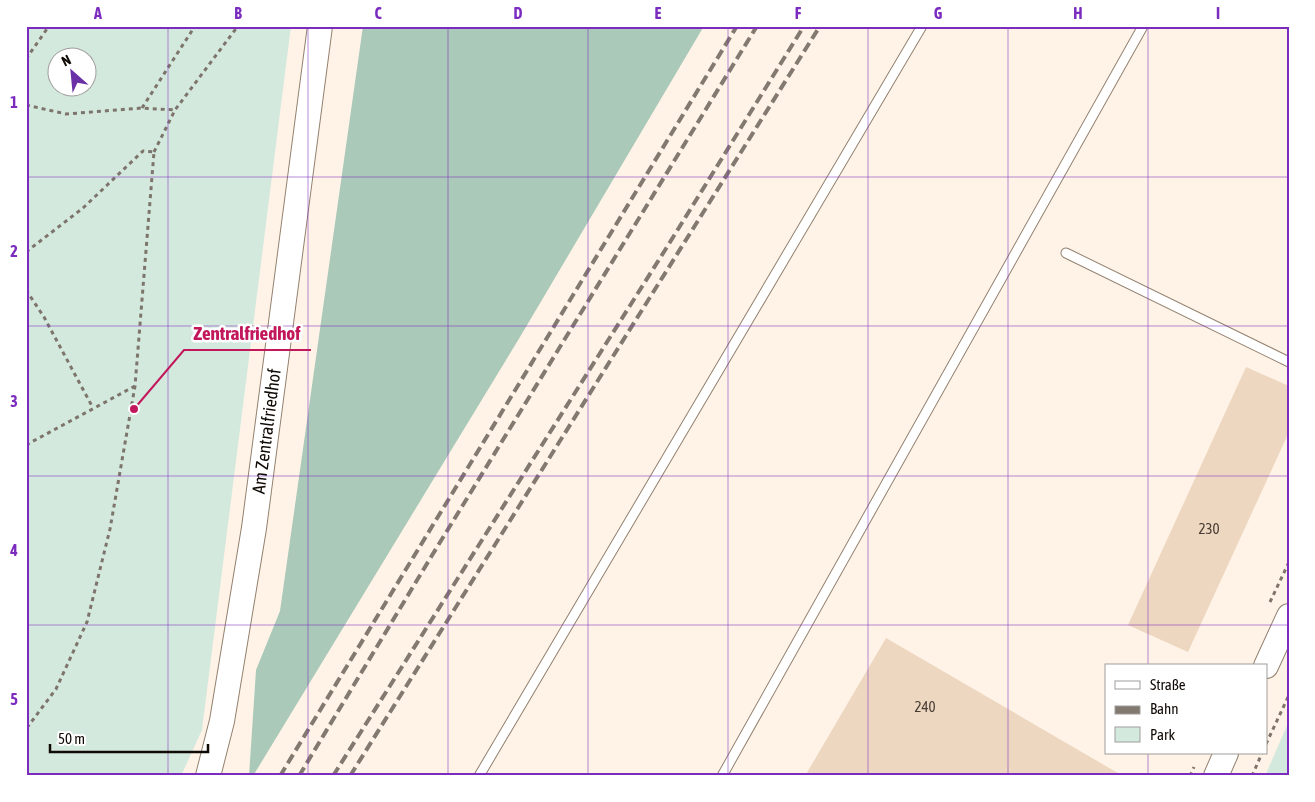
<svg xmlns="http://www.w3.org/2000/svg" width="1315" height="802" font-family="'Asap Condensed',sans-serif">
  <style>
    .green { fill: #d4e9de; fill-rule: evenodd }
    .forest { fill: #aac9b9 }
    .building { fill: #eed7c0 }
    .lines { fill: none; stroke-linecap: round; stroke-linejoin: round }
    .service-casing { stroke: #938270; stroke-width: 11 }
    .tertiary-casing { stroke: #938270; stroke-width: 26 }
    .path { stroke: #7d746c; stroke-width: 3; stroke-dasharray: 4 4; stroke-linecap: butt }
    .service { stroke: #fff; stroke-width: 9 }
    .tertiary { stroke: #fff; stroke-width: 24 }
    .rail { stroke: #827971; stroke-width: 4; stroke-dasharray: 10 5; stroke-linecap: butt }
    .grid { fill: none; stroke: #7b2cbf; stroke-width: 1; stroke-opacity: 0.55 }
    .labels { text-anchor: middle; stroke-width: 5; stroke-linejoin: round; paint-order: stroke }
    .number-label { font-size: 15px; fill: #483d34 }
    .street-label { font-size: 18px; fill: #100a05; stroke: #fff }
    .leader { fill: none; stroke: #c2185b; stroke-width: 2 }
    .callout-dot { fill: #c2185b; stroke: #fff; stroke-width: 2 }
    .callout-label { font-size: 19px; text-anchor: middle; font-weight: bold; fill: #c2185b; stroke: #fff; stroke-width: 5; stroke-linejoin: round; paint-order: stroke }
    .neatline { fill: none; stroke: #7b2cbf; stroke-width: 2 }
    .grid-label { font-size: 16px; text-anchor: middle; font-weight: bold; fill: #7b2cbf }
  </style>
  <rect width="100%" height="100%" fill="#fff3e7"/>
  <path class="green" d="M26 26H291L202 730 181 776H26ZM58 58H88V88H58Z
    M1289 721V776H1265Z"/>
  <path class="forest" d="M363 26H704L520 337 253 776H249L256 670 280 611Z"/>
  <path class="building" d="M1246 367 1289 386V432L1188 652 1128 625Z
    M886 638 1123 776H805Z"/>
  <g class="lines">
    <defs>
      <path id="service" d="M1066 253 1289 362
        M479 776 922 26
        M722 776 1143 26"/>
      <g id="tertiary">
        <path d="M1266 666 1289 616"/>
        <path id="s1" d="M208 776 222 721 254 528 320 26"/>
        <path d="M1216 776 1226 753"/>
      </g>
    </defs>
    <use href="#service" class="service-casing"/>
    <use href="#tertiary" class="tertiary-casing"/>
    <path class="path" d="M26 59 49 26
      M26 105 66 114 142 108 175 110
      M142 108 195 26
      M154 152 175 110 238 26
      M26 252 83 208 143 151 154 152 135 386 110 529 87 622 56 689 26 729
      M26 290 44 317 93 408
      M26 445 135 386
      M1270 602 1289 562
      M1266 744 1289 695
      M1190 776 1194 767
      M1252 776 1262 753"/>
    <use href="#service" class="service"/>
    <use href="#tertiary" class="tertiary"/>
    <path class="rail" d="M280 776 737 26
      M299 776 431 557 757 26
      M333 776 667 247 804 26
      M350 776 820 26"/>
  </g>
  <path class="grid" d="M168 26V776M308 26V776M448 26V776M588 26V776M728 26V776M868 26V776M1008 26V776M1148 26V666M26 177H1289M26 326H1289M26 476H1289M26 625H1289M1148 753V776"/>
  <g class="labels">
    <g class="number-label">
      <text x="1209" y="534">230</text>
      <text x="925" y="712">240</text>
    </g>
    <g class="street-label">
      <text dy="6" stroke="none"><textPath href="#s1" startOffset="350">Am Zentralfriedhof</textPath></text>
    </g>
  </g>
  <path class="leader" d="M134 409L184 350H311"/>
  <circle class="callout-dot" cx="134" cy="409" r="5"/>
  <g class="callout-label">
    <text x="247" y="340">Zentralfriedhof</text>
  </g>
  <rect width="1315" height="802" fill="none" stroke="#ffffff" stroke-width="55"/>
  <rect x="1105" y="664" width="162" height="90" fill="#ffffff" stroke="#9f9d9b"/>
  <rect x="1115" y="681" width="25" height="8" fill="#ffffff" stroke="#9f9d9b"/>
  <text x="1150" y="690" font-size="15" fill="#100a05">Straße</text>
  <rect x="1115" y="706" width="25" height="8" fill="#827971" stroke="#9f9d9b"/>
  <text x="1150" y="714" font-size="15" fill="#100a05">Bahn</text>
  <rect x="1115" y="727" width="25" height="15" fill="#d4e9de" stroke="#9f9d9b"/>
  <text x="1150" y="740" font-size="15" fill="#100a05">Park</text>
  <g transform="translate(72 72) rotate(333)"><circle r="24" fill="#ffffff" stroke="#9f9d9b"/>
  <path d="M0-4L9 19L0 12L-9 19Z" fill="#6a30a6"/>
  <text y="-8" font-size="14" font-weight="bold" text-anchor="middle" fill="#100a05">N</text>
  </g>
  <path d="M50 744v8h158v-8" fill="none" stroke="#100a05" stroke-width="2.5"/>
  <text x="58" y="744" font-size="15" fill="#100a05" stroke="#ffffff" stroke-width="4" paint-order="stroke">50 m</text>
  <rect x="28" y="28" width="1260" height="746" class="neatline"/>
  <g class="grid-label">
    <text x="98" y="19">A</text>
    <text x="238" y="19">B</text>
    <text x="378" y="19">C</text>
    <text x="518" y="19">D</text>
    <text x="658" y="19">E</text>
    <text x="798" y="19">F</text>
    <text x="938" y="19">G</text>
    <text x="1078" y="19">H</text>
    <text x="1218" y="19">I</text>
    <text x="14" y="108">1</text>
    <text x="14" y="257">2</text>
    <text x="14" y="407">3</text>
    <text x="14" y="556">4</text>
    <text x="14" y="705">5</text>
  </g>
</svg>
